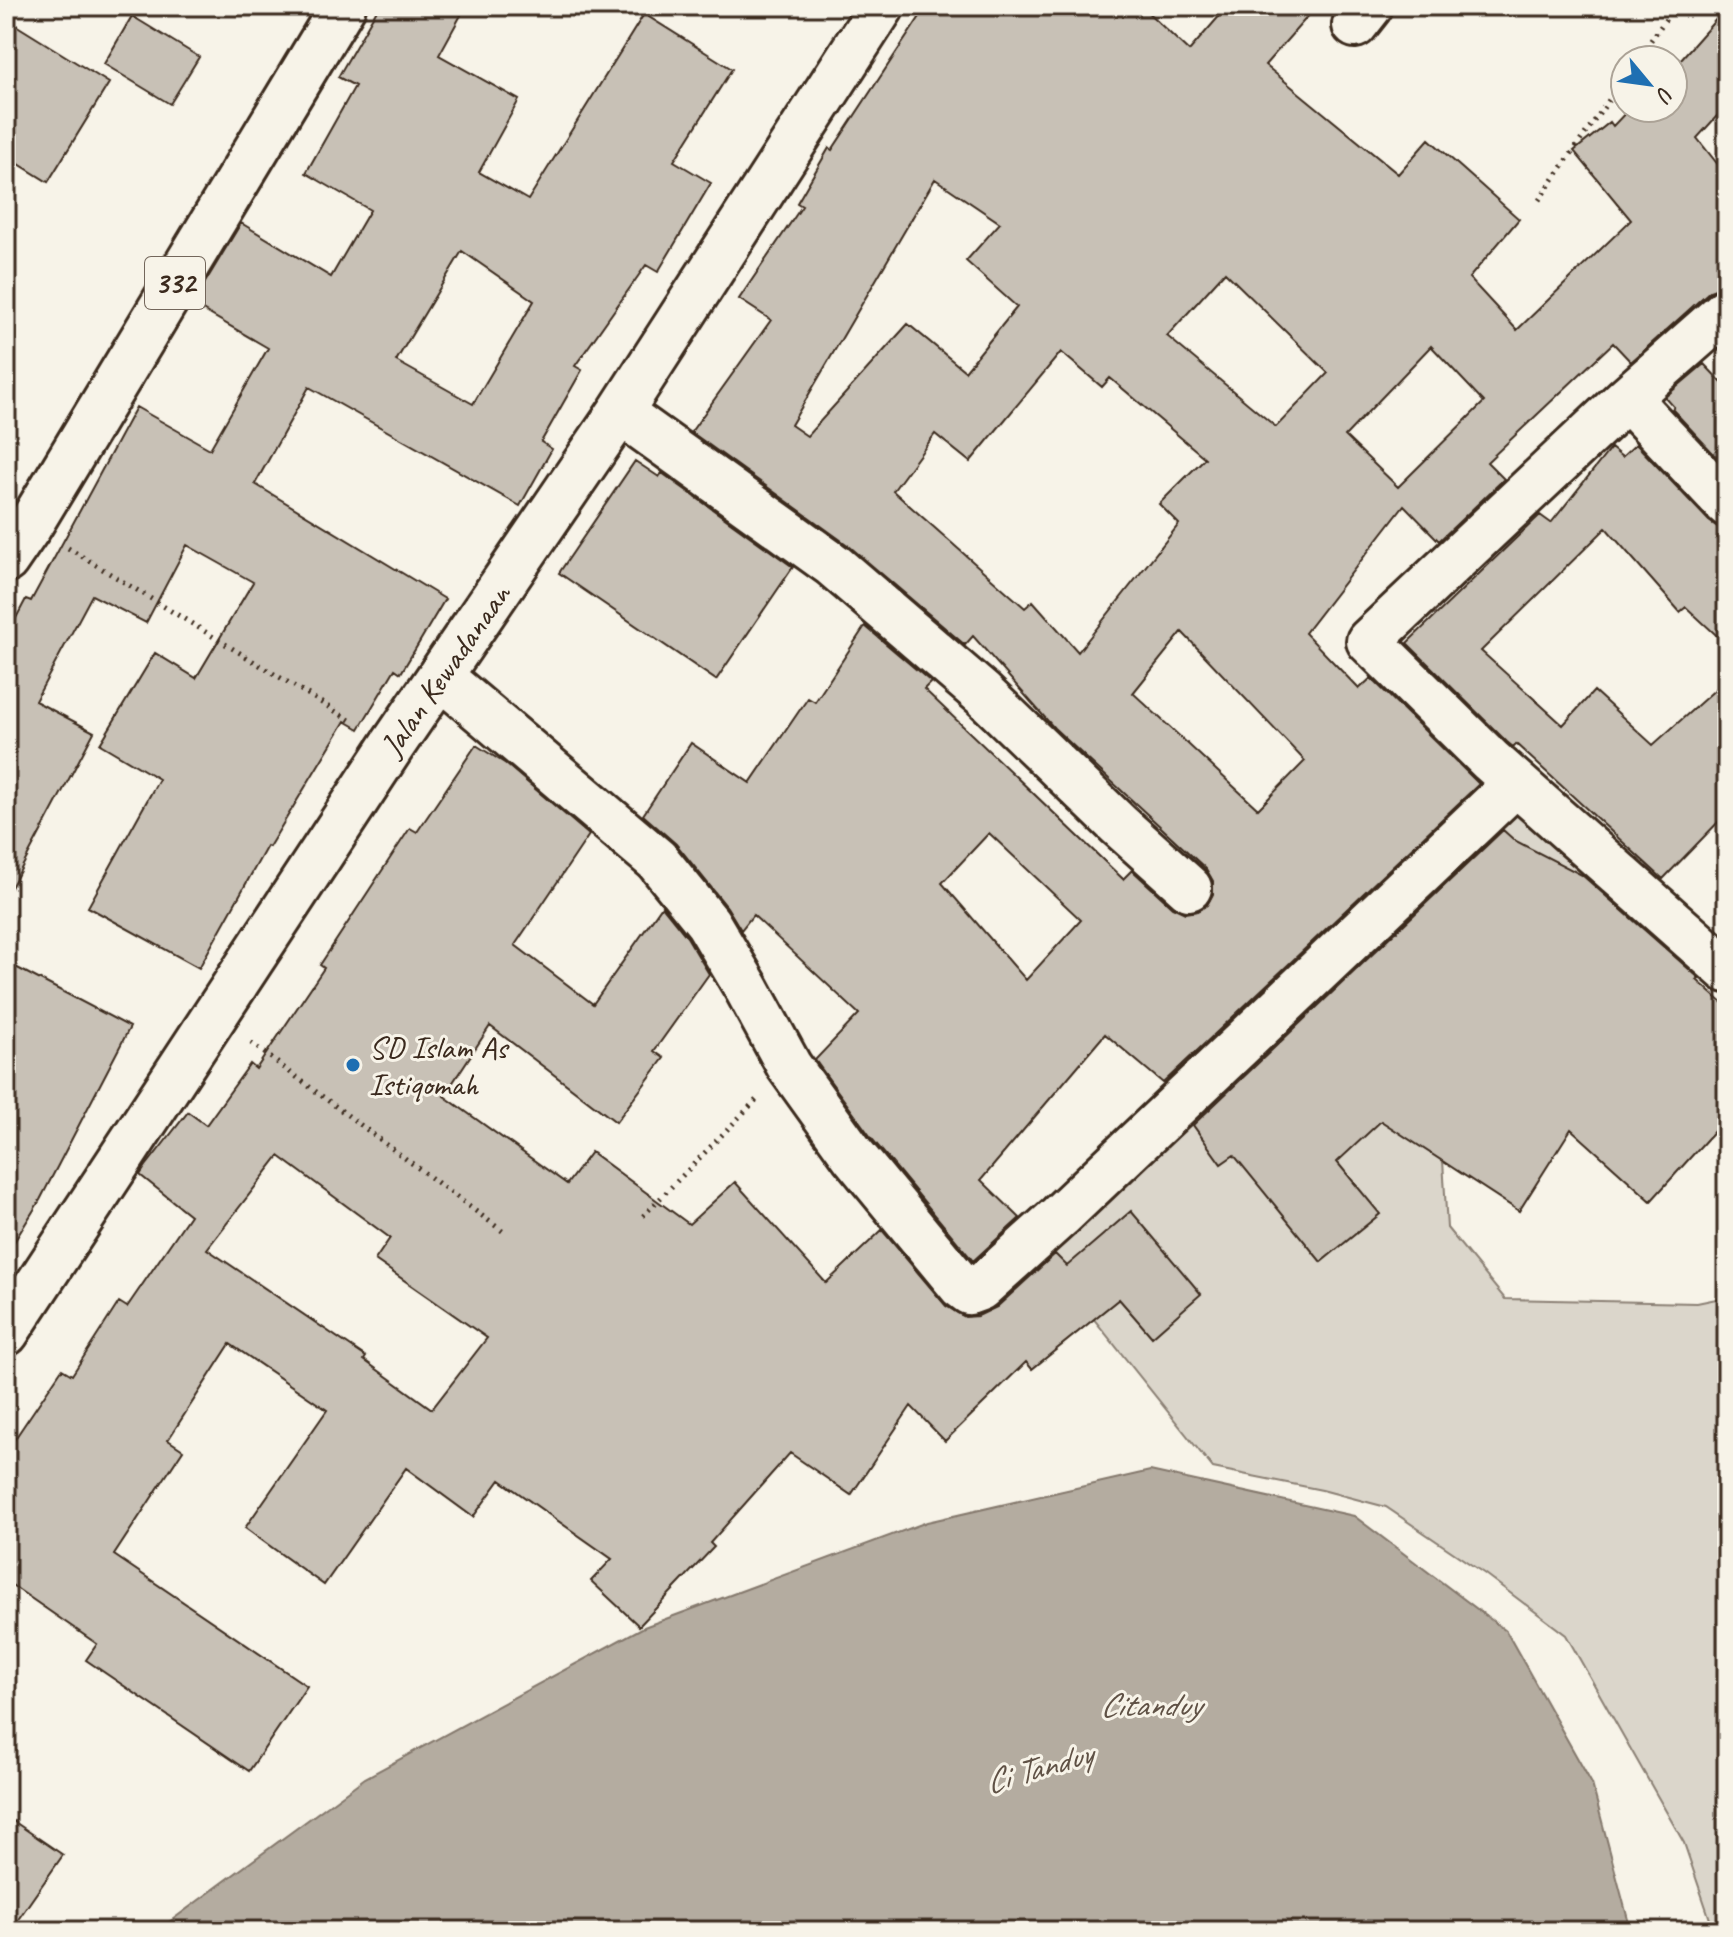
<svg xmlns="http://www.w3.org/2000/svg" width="1733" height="1937" font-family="Caveat,sans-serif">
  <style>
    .green { fill: #dbd6cb; stroke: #8b8074; stroke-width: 2 }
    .water { fill: #b4aca0; stroke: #84786c; stroke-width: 2 }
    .building { fill: #c8c1b6; stroke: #3b2a1e; stroke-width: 2; fill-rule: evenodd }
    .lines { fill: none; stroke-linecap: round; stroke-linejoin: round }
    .minor-casing { stroke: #3b2a1e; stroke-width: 50 }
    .major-casing { stroke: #3b2a1e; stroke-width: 50 }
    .path { stroke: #3b2a1e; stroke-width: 5; stroke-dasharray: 2 6; stroke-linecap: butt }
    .minor { stroke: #f7f3e8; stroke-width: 44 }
    .major { stroke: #f7f3e8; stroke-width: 44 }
    .poi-dot { fill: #1f6fb2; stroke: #f7f3e8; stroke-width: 3 }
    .labels { text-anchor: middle; stroke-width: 6; stroke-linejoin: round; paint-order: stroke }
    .shield { fill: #f7f3e8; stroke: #73665b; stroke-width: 2 }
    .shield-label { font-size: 30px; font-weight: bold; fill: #3b2a1e }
    .street-label { font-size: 32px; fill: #3b2a1e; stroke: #f7f3e8 }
    .poi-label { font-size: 32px; fill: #3b2a1e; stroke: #f7f3e8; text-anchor: start }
    .water-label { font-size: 34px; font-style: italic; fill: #5f5145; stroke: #f7f3e8 }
  </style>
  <rect width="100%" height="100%" fill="#f7f3e8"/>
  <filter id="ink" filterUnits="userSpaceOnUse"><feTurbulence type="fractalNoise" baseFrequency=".0125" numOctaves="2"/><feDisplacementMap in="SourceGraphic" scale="16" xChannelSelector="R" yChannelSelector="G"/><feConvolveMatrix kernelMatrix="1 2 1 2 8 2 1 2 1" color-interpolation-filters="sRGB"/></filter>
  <g filter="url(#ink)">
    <path class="green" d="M1520 804 1614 895 1439 1092 1447 1228 1505 1299 1697 1303 1721 1298 1727 1301V1931H1714L1684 1843 1566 1635 1485 1574 1386 1507 1322 1490 1213 1468 1045 1258Z"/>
    <path class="water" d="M1150 1471 1354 1516 1506 1631 1592 1784 1631 1931H157L365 1778 644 1627 927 1522Z"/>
    <path class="building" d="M379 6H466L439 55 519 100 479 172 528 200 644 14 732 69 674 161 711 183 658 272 646 265 575 366 582 370 541 442 552 449 520 506 309 387 255 484 445 599 401 673 395 669 359 729 345 721 269 847 267 846 199 968 88 907 159 779 100 744 155 653 196 678 253 582 187 545 146 623 92 595 35 701 94 732 6 897V637L26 599 31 601 136 407 210 449 268 348 192 304 241 223 331 277 370 210 306 173 355 86 338 77ZM462 251 534 301 473 404 396 361Z
      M927 6H1141L1189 51 1228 6H1317L1265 65 1398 174 1429 139 1519 219 1469 278 1517 330 1631 220 1574 151 1610 122 1613 126 1630 108H1673V68L1727 7V105L1697 138 1727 176V285L1710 291 1631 362 1613 343 1487 462 1504 479 1439 541 1404 505 1305 633 1359 689 1371 678 1479 784 1163 1083 1105 1034 981 1180 1020 1218 973 1261 873 1140 815 1060 859 1014 753 915 741 930 727 907 676 844 643 815 691 743 750 783 808 698 815 702 865 626 931 682 924 689 1123 879 1132 870 1172 907 1185 913 1197 911 1207 905 1213 894V881L1206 869 1054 728 973 636 965 645 849 546 691 432 771 320 739 299 802 206 797 203 829 148 832 150ZM935 179 1000 223 966 261 1017 307 965 371 908 324 807 436 791 425ZM1225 272 1328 373 1276 427 1167 336ZM1431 346 1484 402 1398 487 1345 436ZM1061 352 1102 387 1110 378 1205 458 1159 504 1179 524 1078 652 1033 601 1025 608 893 491 935 434 970 462ZM1182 632 1305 761 1258 809 1133 693ZM989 833 1081 920 1026 980 942 883Z
      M132 16 199 57 170 104 104 64Z
      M6 19 109 83 48 182 6 156Z
      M1704 364 1727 388V468L1672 409 1674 407 1665 397Z
      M1636 444 1709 521 1719 528H1727V645L1686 607 1680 612 1606 528 1481 651 1563 725 1594 691 1653 745 1727 679V813L1663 879 1516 744 1513 747 1507 742 1407 643 1540 515 1551 523 1611 448 1622 457Z
      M635 461 659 477 662 473 793 567 716 680 559 573Z
      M476 745 506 764 589 835 515 945 593 1004 662 906 687 937 709 974 654 1051 664 1058 616 1122 490 1026 444 1096 567 1184 591 1152 689 1224 735 1182 826 1283 882 1230 946 1306 965 1317 978 1316 997 1307 1055 1254 1067 1266 1131 1211 1201 1294 1152 1337 1119 1299 1032 1369 1026 1362 945 1441 911 1406 851 1495 790 1453 710 1543 714 1547 639 1626 591 1581 612 1559 500 1480 473 1517 406 1468 324 1585 245 1528 327 1410 230 1344 168 1440 183 1450 114 1555 307 1686 249 1771 86 1660 97 1644 6 1581V1452L62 1369 72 1375 119 1302 127 1307 190 1215 140 1175 146 1166 188 1112 206 1125 250 1064 256 1069 324 968 320 965 410 828 417 832ZM279 1156 390 1238 375 1260 487 1338 432 1409 364 1360 366 1357 207 1249Z
      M1503 830 1514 840 1582 875 1699 978 1697 980 1727 1007V1117L1651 1201 1571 1129 1519 1211 1381 1121 1337 1162 1380 1214 1321 1262 1234 1155 1221 1164 1193 1125Z
      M6 962 130 1027 40 1200 6 1255Z
      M6 1816 63 1855 10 1931H6Z"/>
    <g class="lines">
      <defs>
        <path id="minor" d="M1355 25 1370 6
          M1727 310 1627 398 1727 504
          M1627 398 1369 641 1490 760 1727 970
          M620 412 833 565 983 694 1119 825 1189 888
          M441 677 657 860 708 923 746 987 789 1066 853 1155 961 1286 969 1292 980 1288 1060 1216 1516 783
          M6 1333 392 746 620 412 882 6"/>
        <path id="major" d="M6 560 30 525 343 6"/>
      </defs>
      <use href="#minor" class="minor-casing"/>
      <use href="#major" class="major-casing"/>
      <path class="path" d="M1637 60 1675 6
        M1539 200 1625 77
        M68 548 353 722
        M251 1043 505 1233
        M643 1216 758 1098"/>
      <use href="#minor" class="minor"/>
      <use href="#major" class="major"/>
    </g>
  </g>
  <circle class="poi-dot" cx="353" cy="1065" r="8"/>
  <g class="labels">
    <rect class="shield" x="145" y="257" width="60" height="52" rx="6"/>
    <g class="shield-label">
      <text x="175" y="293">332</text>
    </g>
    <g class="street-label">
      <text transform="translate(445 670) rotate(-55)" y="11">Jalan Kewadanaan</text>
    </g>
    <g class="poi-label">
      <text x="369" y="1058">SD Islam As<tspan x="369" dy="37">Istiqomah</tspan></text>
    </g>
    <g class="water-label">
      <text x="1150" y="1716">Citanduy</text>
      <text transform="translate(1038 1767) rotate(-16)" y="12">Ci Tanduy</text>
    </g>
  </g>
  <rect width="1733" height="1937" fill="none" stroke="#f7f3e8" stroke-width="32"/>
  <rect x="16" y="16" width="1701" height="1905" fill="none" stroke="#3b2a1e" stroke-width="3" filter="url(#ink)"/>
  <g transform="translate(1649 84) rotate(119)"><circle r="38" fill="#f7f3e8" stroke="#aca397" stroke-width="2"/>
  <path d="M0-6L14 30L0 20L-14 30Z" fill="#1f6fb2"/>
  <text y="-12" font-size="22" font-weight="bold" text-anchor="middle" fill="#3b2a1e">U</text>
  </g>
</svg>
